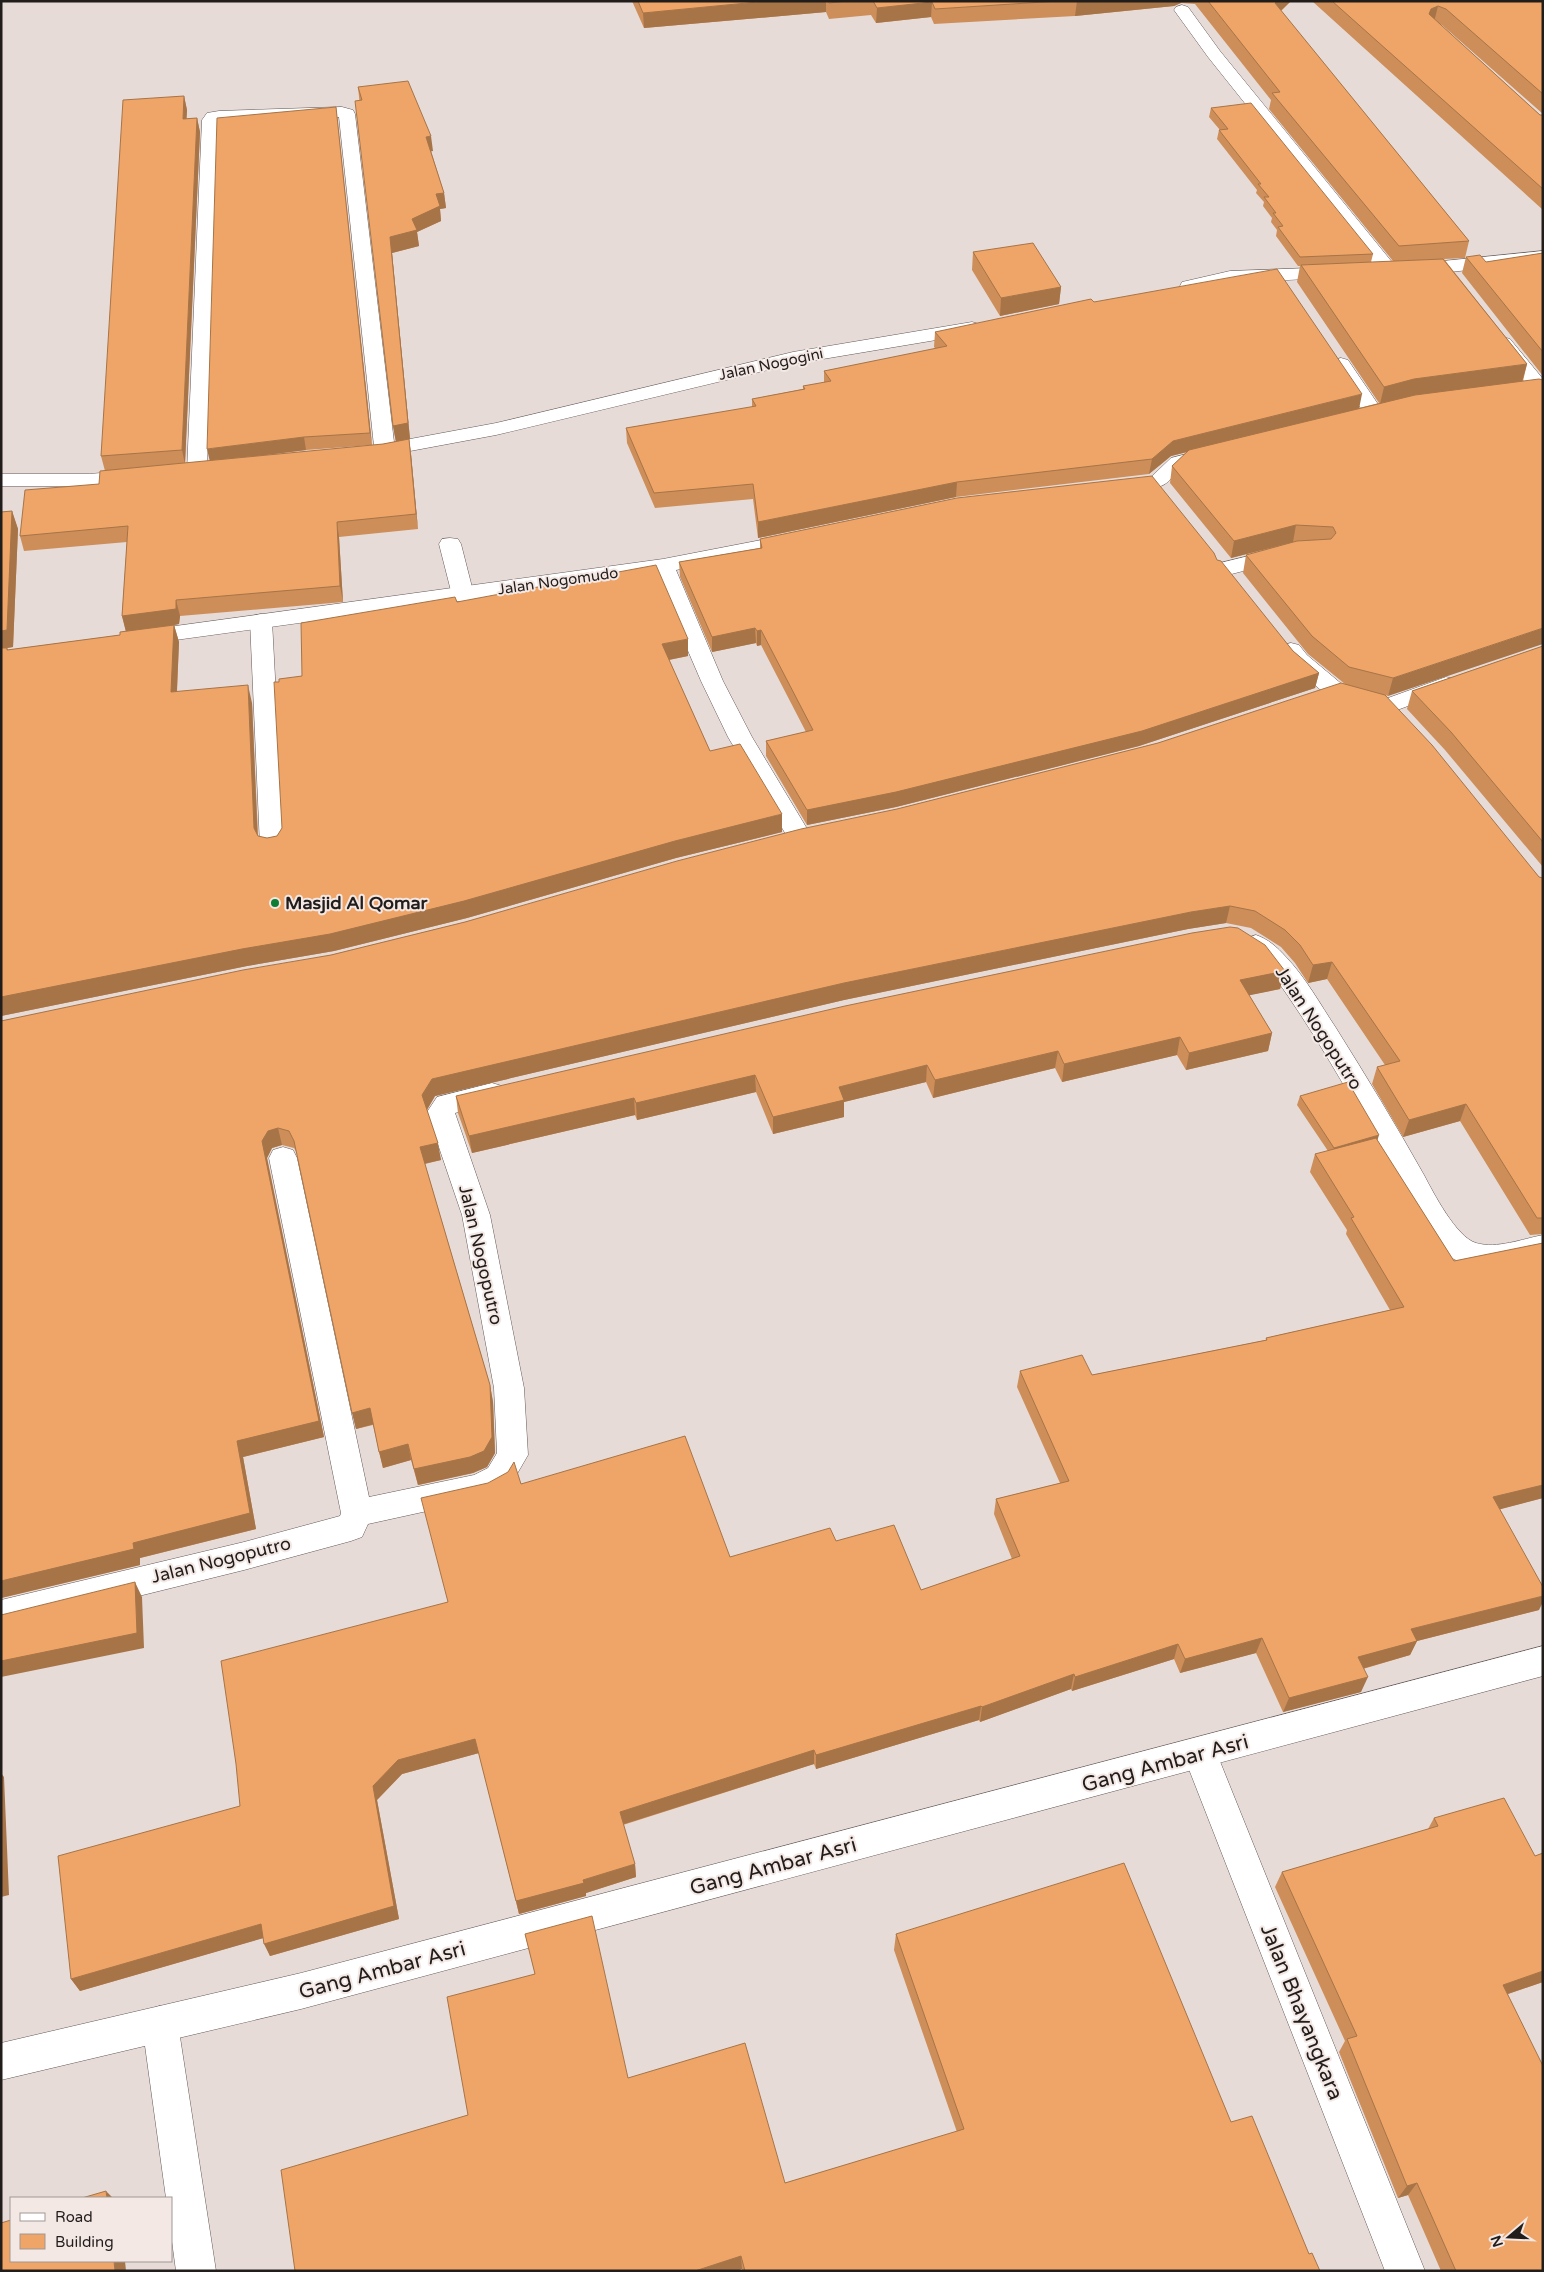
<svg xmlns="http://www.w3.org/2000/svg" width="1544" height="2272" font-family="'Varela Round',sans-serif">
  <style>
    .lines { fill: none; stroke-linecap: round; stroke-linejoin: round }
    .lane-casing { stroke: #645a57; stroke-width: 1 }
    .street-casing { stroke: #645a57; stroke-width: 1 }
    .secondary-casing { stroke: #645a57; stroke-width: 1 }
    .lane { fill: #fff; fill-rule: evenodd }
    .street { fill: #fff; fill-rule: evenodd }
    .secondary { fill: #fff; fill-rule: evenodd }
    .wall { fill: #cd8e59 }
    .shaded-wall { fill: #a77448 }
    .building { fill: #eea567; stroke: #a77448 }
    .poi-dot { fill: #0d7e34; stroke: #f4e8e5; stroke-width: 2 }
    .labels { text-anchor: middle; stroke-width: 4; stroke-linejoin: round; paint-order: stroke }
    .far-street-label { font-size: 15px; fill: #211d1b; stroke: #f4e8e5 }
    .poi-label { font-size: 18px; font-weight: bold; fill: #211d1b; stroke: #f4e8e5; text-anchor: start }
    .street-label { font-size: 18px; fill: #211d1b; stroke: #f4e8e5 }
    .near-street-label { font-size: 21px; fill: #211d1b; stroke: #f4e8e5 }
  </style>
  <rect width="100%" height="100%" fill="#e7dbd8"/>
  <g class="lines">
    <defs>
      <path id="lane" d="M450 538 458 539 461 544 474 595 471 600 463 602 455 600 452 595 439 544 442 539Z
        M1281 548 1289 549 1292 554 1289 559 1224 576 1216 574 1213 569 1216 564Z
        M261 614 269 616 272 621 284 846 281 852 272 854 263 852 260 846 250 621 253 616Z
        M160 2006 173 2011 178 2024 216 2271H176L171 2234V2198H166L142 2024 147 2011Z"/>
      <path id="street" d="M1182 5 1188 7 1220 51 1396 267 1398 271 1396 275 1389 277 1382 275 1208 57 1174 10 1176 7Z
        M342 107 353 110 355 114 394 442 496 423 793 352 972 322 979 324 982 328 979 332 972 334 793 364 496 435 394 454 385 458 366 456 363 452 366 448 374 446 339 117 218 121 207 471 204 475 197 477 190 475 187 471 202 120 207 113 219 111Z
        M1543 251V262L1413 276 1406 274 1404 270 1406 266 1413 264Z
        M1337 267 1344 269 1346 273 1344 277 1230 283 1189 292 1182 290 1180 286 1182 282 1230 271Z
        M1503 337 1510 339 1543 379V398L1536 396 1493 343 1496 339Z
        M1341 358 1348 360 1384 413 1381 417 1374 419 1367 417 1364 413 1331 364 1334 360Z
        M1206 449 1213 451 1216 455 1213 459C1205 461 1193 462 1185 466 1171 474 1168 491 1149 486L1146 482 1171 458Z
        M137 470 144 472 147 476 144 480 89 486H1V474H89Z
        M798 533 806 534 809 539 806 544 676 570 723 681 752 737 812 837 809 843 800 845 791 843 728 737 701 681 655 574 139 645 131 643 128 638 131 633 139 631 663 559Z
        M1291 643 1299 645 1307 655 1344 686 1388 698 1446 677 1454 679 1457 684 1454 689 1389 713 1328 696 1291 665 1280 650 1283 645Z
        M1256 935C1268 939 1277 947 1286 957 1306 978 1320 1004 1336 1028 1366 1076 1396 1125 1424 1175 1433 1192 1456 1237 1476 1243 1497 1249 1522 1239 1543 1235V1257C1513 1264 1482 1274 1454 1259 1429 1246 1409 1199 1395 1175 1361 1115 1327 1053 1288 996 1281 986 1275 977 1267 968 1259 960 1249 954 1243 944L1247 938Z
        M492 1083 502 1086 506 1093 502 1100 455 1113 490 1215 524 1388 528 1455 510 1486 491 1497 368 1524 362 1537 351 1541 244 1570 1 1630V1600L244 1542 340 1516 341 1513 269 1158 273 1150 283 1147 293 1150 297 1158 369 1497 474 1475 488 1468 497 1453 494 1388 462 1215 427 1112 437 1097Z
        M1200 1738 1212 1743 1217 1754 1425 2271H1385L1183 1754 1188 1743Z"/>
      <path id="secondary" d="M1543 1646V1676L301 2009 1 2080V2043L301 1973Z"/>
    </defs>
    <use href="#lane" class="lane-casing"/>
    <use href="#street" class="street-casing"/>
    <use href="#secondary" class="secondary-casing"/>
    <use href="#lane" class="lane"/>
    <use href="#street" class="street"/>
    <use href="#secondary" class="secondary"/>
  </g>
  <path class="wall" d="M632 1H1291L1281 11 1469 241 1465 258 1444 259 1527 364 1523 381 1388 696 1385 695 1539 877 1543 878V1234L1530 1235 1460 1121 1403 1137 1372 1084 1377 1067 1385 1065 1327 979 1308 983 1295 963 1281 947 1251 928 1226 923 1188 929 844 1000 435 1096 427 1110 441 1160 425 1164 490 1385 493 1402 495 1453 487 1467 473 1473 418 1485 411 1460 383 1468 373 1425 356 1429 298 1155 294 1148 282 1145 272 1148 267 1158 324 1437 243 1457 256 1529 140 1558V1565L1 1598V1021L331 955 465 922 897 809 1158 743 1345 684 1308 654 1243 573 1246 555 1293 542 1231 558 1170 483 1172 466 1187 452 1171 456 1149 474 956 497 758 538 753 499 655 508 627 443 626 428 752 407V399L803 389V386L824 383V371L936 349 934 347 935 332 1094 302 1359 408 1379 403 1297 282 1300 266H1298L1276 236 1277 230 1271 222 1272 218 1263 206 1264 202 1256 193 1257 190 1217 139 1219 130H1220L1209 117 1211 108 1373 254 1371 262 1393 261 1269 109 1271 100 1195 4 1181 3 1174 6 1075 16 934 24 931 17 876 23 871 15 829 19 826 12 644 28Z
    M1312 1H1543V114L1442 25 1440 24 1540 115H1543V210Z
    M358 87 433 151H431L444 193 446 208 440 209 441 221 417 232 419 246 392 253 410 439 396 442 393 426Z
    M184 96 187 110 186 119 197 118 200 132 185 463 210 461 336 107 372 445 306 450 251 457 383 444 409 439 411 454 418 529 339 537 343 602 180 616 179 624 174 625 179 642 177 692 252 703 258 835V836L267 838 277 836 282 828 279 682 302 676 457 602 688 656 669 660 710 751 782 832 676 858 467 918 334 951 247 966 1 1016V512L12 511 18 529 13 647 7 648V650L120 635 126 631 122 616 127 542 24 551 20 536 99 484 105 471 101 456Z
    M973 252 1061 287 1059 304 1000 316 972 270Z
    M1543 253V376L1462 273 1466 257 1486 262Z
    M760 539 1217 560 1293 651 1319 673 1315 688 1139 746 896 807 807 825 766 756V741L806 732 761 645 757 646 756 643 712 652 680 577 679 562 760 548Z
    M1543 646V867L1445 750 1407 709 1412 691Z
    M1285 971 1280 989 1249 995 1272 1033 1268 1051 1186 1070 1177 1055 1062 1082 1055 1068 933 1098 926 1082 844 1102V1117L773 1134 756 1092 637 1120 635 1115 472 1153 458 1113 456 1096Z
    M1300 1096 1377 1140 1454 1261 1543 1243V1498L1500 1509 1539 1610 1417 1641 1410 1655 1363 1669 1361 1692 1283 1712 1256 1653 1180 1673 1174 1659 1072 1691 1071 1689 980 1722 979 1720 816 1769 814 1764 623 1825 635 1864 636 1877 586 1893V1896L519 1914 479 1753 402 1774 377 1800 399 1919 270 1956 263 1938 80 1991 71 1979 240 1806 448 1603 521 1484 730 1557 836 1541 921 1590 1012 1559 994 1514 996 1499 1060 1483 1017 1387 1020 1371 1092 1375 1266 1340V1338L1390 1310 1346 1234 1347 1230 1310 1172 1315 1154 1328 1151 1297 1105Z
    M1434 1818 1535 1856 1543 1853V1982L1508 1994 1543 2271H1441L1408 2195 1398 2198 1339 2052 1345 2041 1275 1887 1282 1872 1428 1829Z
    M525 1934 628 2078 785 2183 957 2132 894 1950 896 1934 1231 2122 1309 2254 1320 2271H742V2269L736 2271H295L468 2115 535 1974Z"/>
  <path class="shaded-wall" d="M768 1H826V12L644 28 643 13Z
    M1077 1H1182L1181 3 1174 6 1075 16Z
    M1277 1H1291L1272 19 1275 3Z
    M932 2 931 17 876 23 877 8Z
    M1438 6 1434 22 1429 14 1431 9Z
    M184 96 187 110 186 133 183 119Z
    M336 107 337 119 372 445 370 433Z
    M197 118 200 132 185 464 182 450Z
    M431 136 433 151 428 152 426 137Z
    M444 193 446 208 440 209 441 221 417 232 419 246 392 253 410 439 396 442 393 426 390 237 412 219 436 194Z
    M1061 287 1059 304 1000 316 1001 298Z
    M1527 364 1522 382 1380 404 1384 387 1414 379Z
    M1362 394 1359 409 1171 456 1149 474 1152 459 1173 441Z
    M304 437 306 450 210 462 207 449Z
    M409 439 411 454 418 529 416 514Z
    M957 482 956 497 758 538V522Z
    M12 511 18 529 13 647 7 648 12 665 1 649V631Z
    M337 522 339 537 343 602 340 586Z
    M1296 525 1293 542 1231 558 1234 541Z
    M176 600 180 616 179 624 174 625 179 642 176 710 126 632 122 616Z
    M755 628 756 643 712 652V637Z
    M1543 628V644L1388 696 1393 678Z
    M761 630V645L757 646V631Z
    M688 639V656L663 661 662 644Z
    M1319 673 1315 688 1139 746 896 807 807 825V810Z
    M248 685 252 703 258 846 254 828Z
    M782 814V832L676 858 467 918 334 951 247 966 1 1016V997L675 841Z
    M1230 906 1226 923 1188 929 844 1000 435 1096 425 1113 422 1095 432 1079 844 983 1191 912Z
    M1332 962 1327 979 1308 983 1313 965Z
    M1285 971 1280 989 1236 998 1240 980Z
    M1272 1033 1268 1051 1186 1070 1189 1053Z
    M1180 1037 1177 1055 1062 1082 1064 1064Z
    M1058 1051 1055 1068 933 1098 935 1080Z
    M927 1065 926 1082 844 1102V1117L773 1134V1117L839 1087Z
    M755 1075 756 1092 637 1120 636 1103Z
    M634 1098 635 1115 472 1153 469 1136Z
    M1466 1104 1460 1121 1403 1137 1409 1120Z
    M278 1128 282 1145 272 1148 267 1158 324 1437 243 1457 256 1529 140 1558V1565L1 1598V1581L133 1543 237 1441 262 1141 268 1131Z
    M1379 1135 1376 1145 1331 1157 1334 1148Z
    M438 1143 441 1160 423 1164 420 1147Z
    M490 1385 493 1402 495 1453 487 1467 473 1473 418 1485 414 1469Z
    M370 1408 374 1424 356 1429 352 1413Z
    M408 1444 411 1460 383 1468 379 1452Z
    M1543 1485V1498L1486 1513 1493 1497Z
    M135 1582 142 1597 144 1648 1 1677V1661Z
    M1543 1596V1602L1539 1610 1417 1641 1410 1655 1351 1672 1358 1657 1411 1629Z
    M1262 1638 1256 1653 1180 1673 1185 1659Z
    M1178 1644 1174 1659 1072 1691 1075 1677Z
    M1074 1674 1071 1689 980 1722 982 1707Z
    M1368 1677 1361 1692 1283 1712 1289 1698Z
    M981 1706 979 1720 816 1769V1755Z
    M475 1739 479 1753 402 1774 377 1800 399 1919 270 1956 264 1944 373 1786 398 1760Z
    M814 1750V1764L621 1825 620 1812Z
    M1 1773 4 1777 9 1895 1 1897Z
    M635 1864 636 1877 586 1893V1896L519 1914 516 1901Z
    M261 1924 267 1937 80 1991 71 1979Z
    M1543 1971V1982L1493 1999 1503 1985Z
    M1417 2183 1408 2195 1398 2198 1407 2186Z
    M106 2191 113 2198H107Z
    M741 2256 742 2269 736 2271H695Z
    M114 2261H125L126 2271H115Z"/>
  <path class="building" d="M638 1H768L643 13Z
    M828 1H847L829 3Z
    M873 1H1059L935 9 932 2 877 8Z
    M1208 1H1277L1275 3 1469 241 1399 246 1272 93 1280 92Z
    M1332 1H1543V94L1446 9 1438 6 1431 9 1429 14 1540 115H1543V189Z
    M408 81 431 136 426 137 444 193 436 194 440 206 412 219 417 230 390 237 408 423 393 426 355 101 362 100 358 87Z
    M184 96 183 119 197 118 182 450 101 456 123 100Z
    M1251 103 1373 254 1300 257 1278 227 1283 226 1273 213H1276L1264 197H1269L1258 184H1261L1219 130 1228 129 1211 108Z
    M336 107 370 433 304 437 207 449 217 118Z
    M1033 243 1061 287 1001 298 973 252Z
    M1543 253V352L1466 257 1480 255 1486 262Z
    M1443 259 1527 364 1414 379 1384 387 1301 265Z
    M1277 269 1362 394 1173 441 1152 459 957 482 758 522 753 484 654 493 626 428 756 406 752 399 805 389 803 386 831 381 824 371 947 346 935 332 1091 299 1094 302Z
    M1539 379 1543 380V628L1393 678 1349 667 1312 636 1246 555 1297 541 1331 539 1336 533 1333 527 1296 525 1234 541 1172 466 1189 450 1415 395Z
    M409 439 416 514 337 522 340 586 176 600V609L122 616 128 526 20 536 25 490 99 484 100 471 383 444Z
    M1152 476 1214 553 1217 560 1221 561 1293 651 1319 673 1142 731 896 792 807 810 766 741 813 730 761 630 757 631 755 628 712 637 679 562 762 548 760 539 957 498Z
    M12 511 7 630 1 631V512Z
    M656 565 688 639 662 644 710 751 740 744 782 814 675 841 464 901 330 934 242 949 1 997V648H7V650L120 635V632L174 625 171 692 248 685 254 828 258 836 267 838 277 836 282 828 274 682H279V679L302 676 301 623 455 597 457 602Z
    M1543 646V842L1451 732 1412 691Z
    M1341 683 1385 695 1432 745 1539 877 1543 878V1218H1537L1466 1104 1409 1120 1377 1067 1400 1061 1332 962 1313 965 1300 945 1285 930 1255 911 1230 906 1191 912 844 983 432 1079 422 1095 438 1143 420 1147 490 1385 492 1437 484 1451 470 1457 414 1469 408 1444 379 1452 370 1408 352 1413 294 1141 289 1131 278 1128 268 1131 262 1141 319 1421 237 1441 250 1513 133 1543 134 1549 1 1581V1021L243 970 331 955 465 922 677 861 801 829 897 809 1158 743Z
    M1230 927 1238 928 1265 945 1285 971 1240 980 1272 1033 1189 1053 1180 1037 1064 1064 1058 1051 935 1080 927 1065 839 1087 844 1100 773 1117 755 1075 636 1103 634 1098 469 1136 456 1096 845 1006 1192 933Z
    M1348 1082 1379 1135 1334 1148 1300 1096Z
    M1376 1138 1454 1261 1543 1243V1485L1493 1497 1543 1587V1596L1411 1629 1417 1641 1358 1657 1368 1677 1289 1698 1262 1638 1185 1659 1178 1644 1075 1677 1074 1674 982 1707 981 1706 816 1755 814 1750 620 1812 635 1864 583 1880 584 1883 516 1901 475 1739 398 1760 373 1786 394 1906 264 1944 261 1924 71 1979 58 1856 240 1806 236 1764 221 1661 448 1602 421 1498 488 1483 508 1472 514 1462 521 1484 685 1436 730 1557 830 1528 836 1541 894 1525 921 1590 1020 1556 996 1499 1069 1481 1020 1371 1082 1355 1092 1375 1267 1340 1266 1338 1404 1307 1351 1218 1354 1217 1315 1154Z
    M135 1582 137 1633 1 1661V1615Z
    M1504 1798 1535 1856 1543 1853V1971L1503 1985 1543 2066V2271H1456L1417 2183 1407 2186 1347 2039 1357 2036 1282 1872 1438 1826 1434 1818Z
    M1124 1863 1231 2122 1252 2116 1309 2254 1312 2253 1320 2271H745L741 2256 695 2271H295L281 2170 468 2115 447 1997 535 1974 525 1934 592 1916 628 2078 745 2043 785 2183 964 2129 896 1934Z
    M106 2191 107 2198H82Z
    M11 2220V2261H114L115 2271H1V2223Z"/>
  <circle class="poi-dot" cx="275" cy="903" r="5"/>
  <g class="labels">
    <g class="far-street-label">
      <text transform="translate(771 364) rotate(-12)" y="5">Jalan Nogogini</text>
      <text transform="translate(558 581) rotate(-8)" y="5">Jalan Nogomudo</text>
    </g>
    <g class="poi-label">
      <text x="285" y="909">Masjid Al Qomar</text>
    </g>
    <g class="street-label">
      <text transform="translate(1319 1028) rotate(57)" y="6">Jalan Nogoputro</text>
      <text transform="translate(481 1255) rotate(77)" y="6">Jalan Nogoputro</text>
      <text transform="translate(221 1560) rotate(-14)" y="6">Jalan Nogoputro</text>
    </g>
    <g class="near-street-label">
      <text transform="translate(1165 1763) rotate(-15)" y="7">Gang Ambar Asri</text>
      <text transform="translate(773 1866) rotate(-15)" y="7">Gang Ambar Asri</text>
      <text transform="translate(382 1970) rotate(-15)" y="7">Gang Ambar Asri</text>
      <text transform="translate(1302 2012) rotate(68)" y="7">Jalan Bhayangkara</text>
    </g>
  </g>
  <rect width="1544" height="2272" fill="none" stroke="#211d1b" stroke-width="5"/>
  <rect x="10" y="2197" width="162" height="65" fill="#f4e8e5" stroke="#a09794"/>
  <rect x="20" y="2213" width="25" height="8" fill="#ffffff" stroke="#a09794"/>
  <text x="55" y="2222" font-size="15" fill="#211d1b">Road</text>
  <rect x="20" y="2234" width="25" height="15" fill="#eea567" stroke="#a09794"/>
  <text x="55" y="2247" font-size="15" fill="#211d1b">Building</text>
  <g transform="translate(1509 2237) rotate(251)" stroke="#f4e8e5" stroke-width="4" paint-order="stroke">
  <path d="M0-4L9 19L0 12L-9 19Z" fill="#211d1b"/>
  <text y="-8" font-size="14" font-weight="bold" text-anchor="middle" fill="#211d1b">N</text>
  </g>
</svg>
